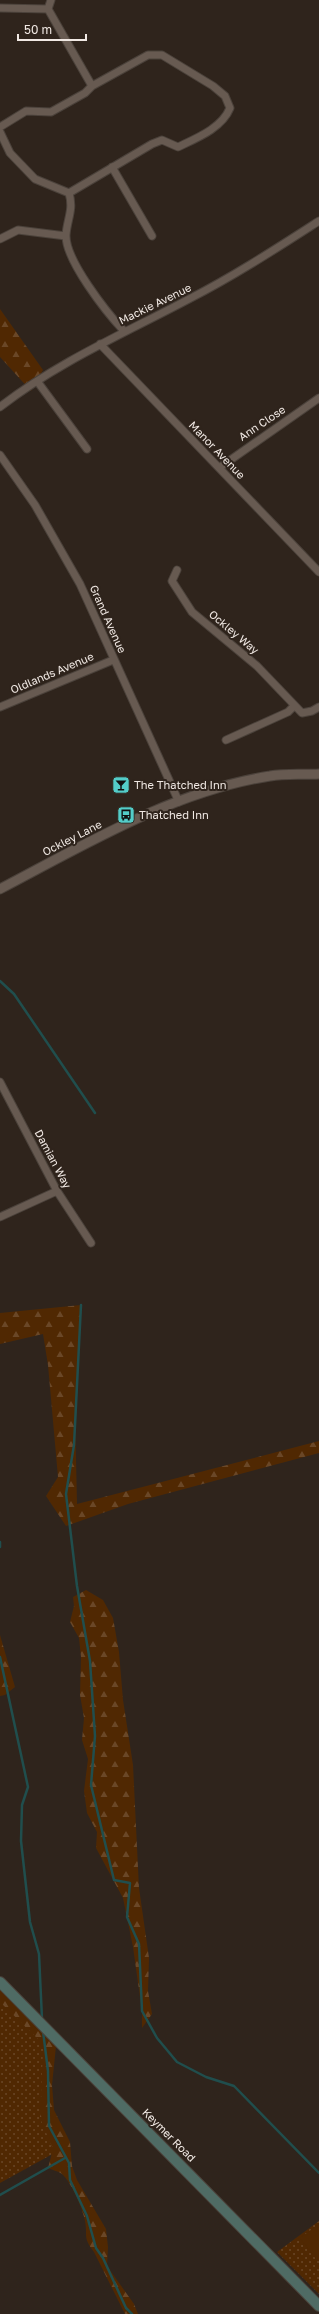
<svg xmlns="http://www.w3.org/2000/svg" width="319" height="2314" font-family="'Golos Text',sans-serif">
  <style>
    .green { fill: url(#green-dots) }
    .forest { fill: url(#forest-firs) }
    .pitch { fill: #502802 }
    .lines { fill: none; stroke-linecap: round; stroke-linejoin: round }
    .stream { stroke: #204e4d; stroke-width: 2.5 }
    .minor-casing { stroke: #4b423b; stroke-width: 9 }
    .tertiary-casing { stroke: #4b423b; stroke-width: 11 }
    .secondary-casing { stroke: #4b423b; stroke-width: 12 }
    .minor { stroke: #675a51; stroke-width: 7 }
    .tertiary { stroke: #675a51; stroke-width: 9 }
    .secondary { stroke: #4f6b64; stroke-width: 10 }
    .labels { text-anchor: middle; stroke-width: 4; stroke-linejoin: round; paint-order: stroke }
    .street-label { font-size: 11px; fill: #f1e9e4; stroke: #2f241c }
    .poi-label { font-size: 11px; fill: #f1e9e4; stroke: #2f241c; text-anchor: start }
  </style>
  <defs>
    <pattern id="green-dots" width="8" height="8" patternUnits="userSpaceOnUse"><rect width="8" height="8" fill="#502802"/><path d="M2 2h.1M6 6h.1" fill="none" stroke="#6a4727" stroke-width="1.8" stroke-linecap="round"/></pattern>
    <pattern id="forest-firs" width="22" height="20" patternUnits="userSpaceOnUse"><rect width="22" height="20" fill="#502802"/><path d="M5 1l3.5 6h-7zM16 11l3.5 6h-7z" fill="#6a4727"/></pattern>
  </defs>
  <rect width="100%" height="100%" fill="#2f241c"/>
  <path class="green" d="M0 1993 45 2036 58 2151 0 2183Z
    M319 2221V2294L277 2252Z"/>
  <path class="forest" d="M0 309 43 370 31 391 0 357Z
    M81 1305 75 1415 77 1504 319 1441V1453L128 1504 66 1526 46 1496 58 1477 48 1365 43 1334 0 1344V1313Z
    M86 1590 103 1600 113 1618 119 1652 123 1700 133 1765 139 1888 149 1958 148 1991 152 2014 142 2028V2011L133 1947 123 1898 96 1848 97 1832 87 1813 84 1791 88 1759 82 1740 84 1718 80 1695 81 1657 79 1638 70 1622 74 1606 73 1597Z
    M0 1635 15 1687 5 1695 0 1696Z
    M0 1988 56 2046 52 2085 54 2110 70 2142 72 2166 77 2180 106 2229 108 2247 107 2266 134 2304 138 2314H125L94 2252C82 2237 88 2236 85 2221 83 2209 71 2182 62 2174 58 2171 52 2170 48 2168L53 2149 40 2118 43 2049 39 2040 0 2002Z"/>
  <path class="pitch" d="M319 2224V2256L316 2259 300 2238Z"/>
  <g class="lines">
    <path class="stream" d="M0 981 14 994 95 1113
      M81 1305 74 1445 66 1494 77 1586 90 1661 95 1736 91 1785 114 1880 130 1883 127 1917 139 1944 142 2011 157 2038 177 2062 206 2077 234 2086 319 2173
      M0 1542V1547
      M0 1657 28 1787 22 1805 21 1841 30 1922 39 1954 42 2019
      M43 2031 48 2071 49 2126 69 2163 70 2180 87 2216 96 2248 103 2258 126 2308 132 2314
      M0 2195 65 2158"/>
    <defs>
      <path id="minor" d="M0 8 48 9 92 86 85 93 51 112 26 111 0 127
        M48 9 51 0
        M0 132 10 153 35 179 69 193C74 210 67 219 66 235 65 260 107 313 124 331
        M112 167 152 236
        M69 193 152 144 162 140 178 147C197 138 222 128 230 108L225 96 213 86 162 55H148L92 86
        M0 239 18 230 66 236
        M100 344 319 572
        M37 381 87 449
        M0 407C58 362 125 333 189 299 234 276 277 248 319 221
        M0 455 35 505 80 584 179 802
        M219 468 319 398
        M177 570 172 581 192 612 257 666 302 713 312 711 319 707
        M0 707 113 660
        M226 740 288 712 294 706
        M0 1082 57 1191 91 1243
        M0 1217 57 1191"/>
      <path id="tertiary" d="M0 889C86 844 174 791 270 776 286 773 303 775 319 774"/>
      <path id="secondary" d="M0 1982 319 2306"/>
    </defs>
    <use href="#minor" class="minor-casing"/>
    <use href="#tertiary" class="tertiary-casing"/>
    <use href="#secondary" class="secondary-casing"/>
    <use href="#minor" class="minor"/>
    <use href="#tertiary" class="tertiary"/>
    <use href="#secondary" class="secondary"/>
  </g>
  <defs>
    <symbol id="bar-square" viewBox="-11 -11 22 22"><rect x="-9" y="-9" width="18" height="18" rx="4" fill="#53cdc9" stroke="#2f241c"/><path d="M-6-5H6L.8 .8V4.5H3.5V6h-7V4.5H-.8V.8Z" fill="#111"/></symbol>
    <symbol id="bus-square" viewBox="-11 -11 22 22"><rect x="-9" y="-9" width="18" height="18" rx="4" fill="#53cdc9" stroke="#2f241c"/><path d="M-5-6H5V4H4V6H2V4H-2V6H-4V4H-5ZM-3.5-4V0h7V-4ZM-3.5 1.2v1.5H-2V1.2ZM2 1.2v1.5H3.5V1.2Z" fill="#111"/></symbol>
  </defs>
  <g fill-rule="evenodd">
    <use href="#bar-square" x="111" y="775" width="20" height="20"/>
    <use href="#bus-square" x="116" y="805" width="20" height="20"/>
  </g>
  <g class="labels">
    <g class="street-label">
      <text transform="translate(155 304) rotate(-26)" y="4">Mackie Avenue</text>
      <text transform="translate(262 423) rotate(-34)" y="4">Ann Close</text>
      <text transform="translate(217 450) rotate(46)" y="4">Manor Avenue</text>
      <text transform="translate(108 619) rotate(66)" y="4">Grand Avenue</text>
      <text transform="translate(234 632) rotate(40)" y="4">Ockley Way</text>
      <text transform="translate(52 673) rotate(-23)" y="4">Oldlands Avenue</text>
      <text transform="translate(72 838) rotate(-27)" y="4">Ockley Lane</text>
      <text transform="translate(53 1159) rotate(62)" y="4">Damian Way</text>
      <text transform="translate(169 2135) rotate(45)" y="4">Keymer Road</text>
    </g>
    <g class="poi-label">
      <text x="134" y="789">The Thatched Inn</text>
      <text x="139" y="819">Thatched Inn</text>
    </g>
  </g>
  <path d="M18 34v6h68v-6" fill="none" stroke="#f1e9e4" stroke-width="2"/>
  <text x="24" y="34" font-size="12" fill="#f1e9e4" stroke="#2f241c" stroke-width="3" paint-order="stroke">50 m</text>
</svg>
